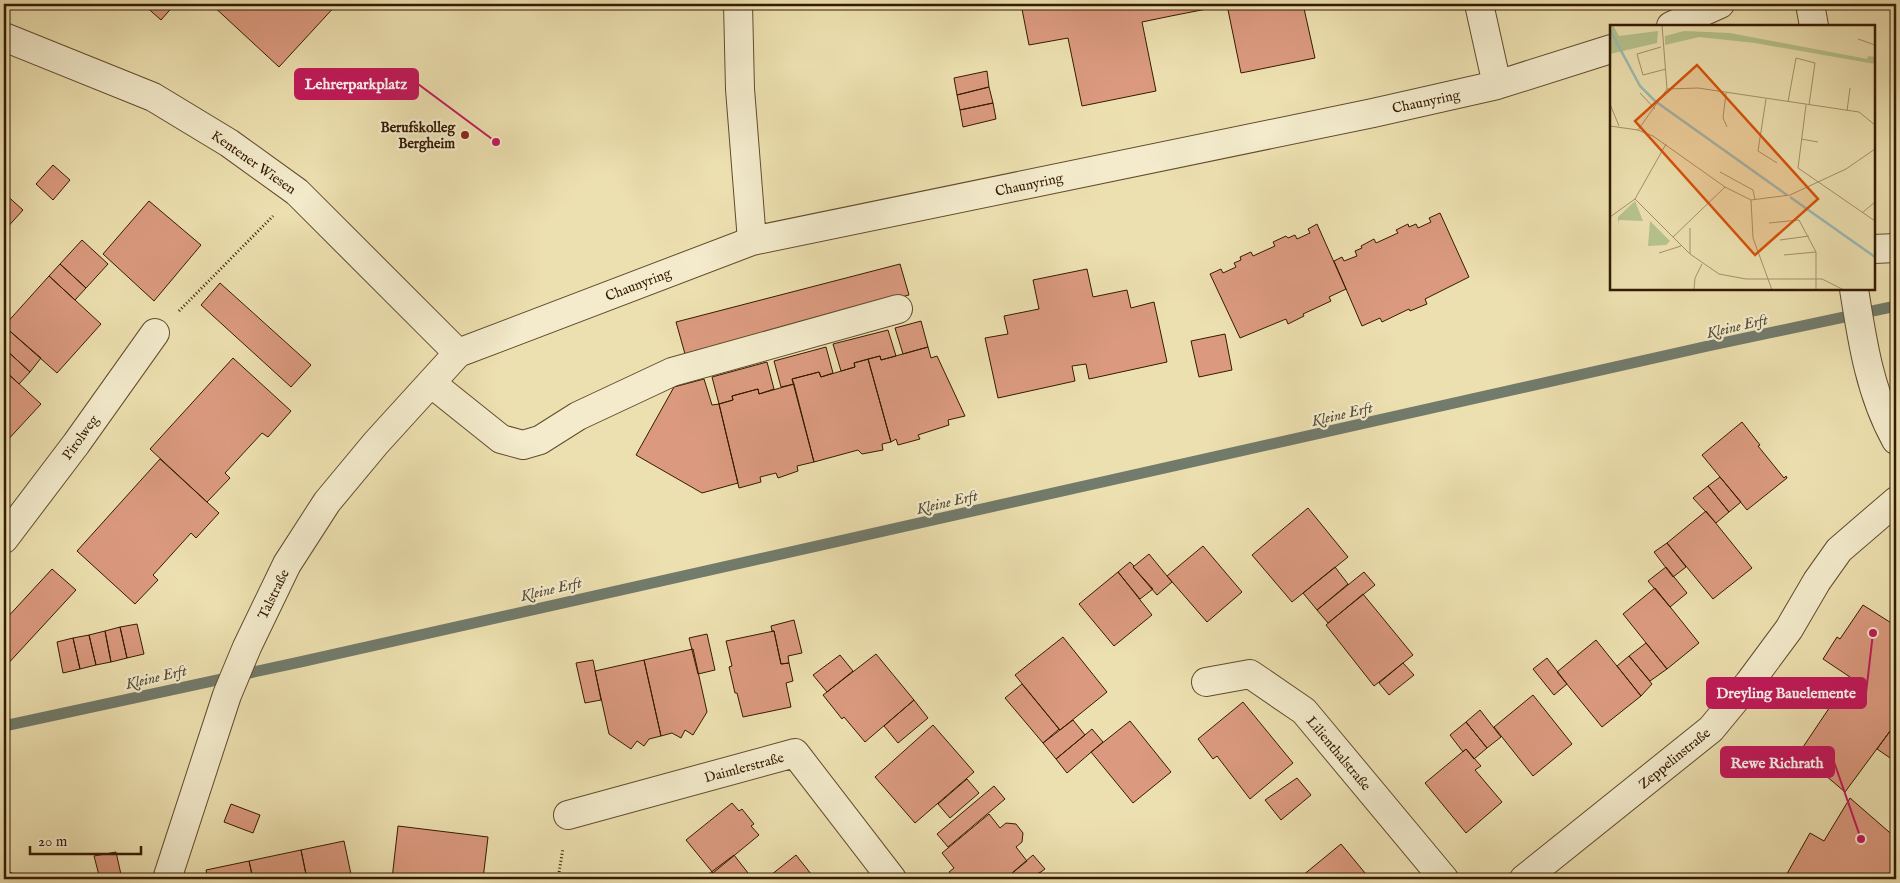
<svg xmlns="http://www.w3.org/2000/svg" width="1900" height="883" font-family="'IM FELL English',serif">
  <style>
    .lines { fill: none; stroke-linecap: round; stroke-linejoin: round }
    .stream { stroke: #727b6c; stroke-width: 11 }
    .building { fill: #db9a7f; stroke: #341b00 }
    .minor-casing { stroke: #624c2c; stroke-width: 30 }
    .path { stroke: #341b00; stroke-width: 3; stroke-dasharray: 1 2.5; stroke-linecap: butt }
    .minor { stroke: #f3ebcc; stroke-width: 28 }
    .poi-dot { fill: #8f2418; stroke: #f3ebcc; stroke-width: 2 }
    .labels { text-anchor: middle; stroke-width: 4.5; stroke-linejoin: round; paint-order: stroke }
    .street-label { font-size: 14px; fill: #341b00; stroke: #f3ebcc }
    .poi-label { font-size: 14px; font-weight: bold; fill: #341b00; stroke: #f3ebcc; text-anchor: end }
    .water-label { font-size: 15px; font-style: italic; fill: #534b36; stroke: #f3ebcc }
    .inset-river { fill: none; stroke: #9bbbb4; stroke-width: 2.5 }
    .inset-road { fill: none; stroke: #a3916a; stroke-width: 1 }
    .view { fill: #d6530b; fill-opacity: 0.15; stroke: #d6530b; stroke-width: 2.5 }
    .inset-edge { fill: none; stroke: #341b00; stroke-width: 2.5 }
    .leader { fill: none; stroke: #c2185b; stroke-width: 2 }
    .callout-dot { fill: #c2185b; stroke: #f3ebcc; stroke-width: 2 }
    .callout { fill: #c2185b; stroke: #c2185b; stroke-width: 2 }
    .callout-label { font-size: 15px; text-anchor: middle; font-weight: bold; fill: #fff }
  </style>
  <rect width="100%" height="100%" fill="#ede0b0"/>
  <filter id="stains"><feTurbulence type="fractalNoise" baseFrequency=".004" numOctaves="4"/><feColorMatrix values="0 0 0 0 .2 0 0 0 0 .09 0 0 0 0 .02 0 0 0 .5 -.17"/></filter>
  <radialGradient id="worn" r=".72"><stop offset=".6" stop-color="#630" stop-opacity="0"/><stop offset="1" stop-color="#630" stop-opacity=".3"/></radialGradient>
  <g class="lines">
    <path class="stream" d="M4 726 300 662 1708 346 1896 306"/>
  </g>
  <path class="building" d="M143 4H175L161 20Z
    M211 4H337L279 67Z
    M1021 4H1303L1315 58 1241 73 1227 5 1171 16 1142 22 1156 91 1082 106 1068 38 1029 45Z
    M987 71 989 87 957 95 954 78Z
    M989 87 993 103 960 110 957 95Z
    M993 103 996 119 963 127 960 110Z
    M53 165 70 180 53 200 36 184Z
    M4 193 23 210 4 231Z
    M149 201 201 245 154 301 103 254Z
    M1440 213 1469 277 1425 299 1427 304 1410 311 1409 309 1382 322 1380 318 1362 326 1334 261 1342 257 1344 261 1357 256 1355 251 1362 248 1361 246 1374 239 1376 243 1398 233 1396 230 1408 224 1409 227 1416 224 1418 228 1431 222 1429 218Z
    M1317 224 1346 289 1329 297 1331 301 1303 314 1304 316 1288 324 1286 319 1240 338 1210 274 1221 269 1223 273 1236 267 1234 263 1241 260 1240 257 1251 252 1253 256 1275 246 1273 242 1286 236 1288 238 1295 235 1297 239 1310 233 1308 229Z
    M82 240 108 264 86 288 60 264Z
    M60 264 86 288 75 300 49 276Z
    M900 264 909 295 685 354 676 322Z
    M1087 269 1093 297 1127 290 1131 308 1154 302 1167 362 1089 379 1086 364 1072 366 1075 381 998 398 985 338 1008 334 1004 316 1039 309 1033 280Z
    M49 276 101 324 57 373 4 326Z
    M220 283 311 365 291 387 201 305Z
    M921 321 928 347 903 354 895 328Z
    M4 326 41 358 30 372 4 348Z
    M888 330 896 356 881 360 880 356 854 363 855 367 841 371 833 344Z
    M1225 334 1232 370 1199 377 1191 341Z
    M826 347 833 373 821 377 819 372 792 379 794 384 781 387 774 361Z
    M928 347 931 358 937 356 965 416 948 420 949 425 918 435 920 439 898 445 896 439 891 442 868 359 880 356 881 360Z
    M4 348 30 372 19 384 4 370Z
    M233 358 291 411 268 437 262 433 225 473 230 478 207 502 150 449Z
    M868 359 891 442 882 444 883 450 862 454 858 450 814 462 792 379 819 372 821 377 855 367 854 363Z
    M767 362 774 389 759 394 758 389 732 396 733 400 719 404 712 377Z
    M4 370 41 404 4 444Z
    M704 379 712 405 719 404 738 483 702 493 636 455 674 387Z
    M794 384 814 462 797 466 798 471 778 478 776 473 760 477 761 482 739 488 719 404 733 400 732 396 758 389 759 394Z
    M1742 422 1760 445 1758 446 1784 478 1786 476 1787 478 1747 510 1702 455Z
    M160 459 219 513 196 538 191 533 153 575 158 580 135 604 77 551Z
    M1720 477 1741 502 1729 512 1708 486Z
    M1708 486 1729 512 1716 523 1693 498Z
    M1308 508 1348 557 1292 602 1252 555Z
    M1706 511 1752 568 1713 599 1667 543Z
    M1667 543 1686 567 1673 577 1654 552Z
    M1203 546 1242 592 1207 622 1167 576Z
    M1149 554 1172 582 1157 595 1133 567Z
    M1130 562 1134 566 1133 567 1153 589 1140 599 1118 572Z
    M1335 567 1348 584 1317 610 1303 593Z
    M1666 567 1687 593 1670 607 1648 581Z
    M52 569 76 590 4 668V621Z
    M1118 572 1152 615 1114 646 1079 604Z
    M1364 572 1375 585 1328 623 1317 610Z
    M1655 588 1699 643 1667 669 1623 614Z
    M1363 594 1413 655 1374 686 1326 625Z
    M1863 605 1896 626V723L1845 792 1799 753 1850 677 1823 659 1837 637 1840 639Z
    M794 620 802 653 788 656 789 663 781 664 774 631H772L771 626Z
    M137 624 144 654 127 658 120 627Z
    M120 627 127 658 111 662 105 631Z
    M105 631 111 662 96 665 89 635Z
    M774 631 781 664 789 663 793 681 786 683 791 707 743 717 737 693H735L729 667 732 666 726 641Z
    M707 634 715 670 698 674 689 638Z
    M89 635 96 665 80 669 73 638Z
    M1063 637 1107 692 1060 730 1015 675Z
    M73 638 80 669 63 673 57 642Z
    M1596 640 1641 696 1602 727 1557 672Z
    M1646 643 1667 669 1650 681 1629 656Z
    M693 649 707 712 693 735 685 730 681 738 672 733 661 736 644 660Z
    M876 654 914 700 865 742 844 717 842 719 823 695Z
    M840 655 853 671 827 692 813 675Z
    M1629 656 1652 684 1641 696 1617 666Z
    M1547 658 1567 684 1554 695 1533 669Z
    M593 660 601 700 585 703 576 663Z
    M644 660 661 736 649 739 644 746 637 741 631 749 609 734 595 671Z
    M1403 663 1414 675 1389 695 1379 683Z
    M1022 684 1059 729 1043 743 1005 698Z
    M1533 695 1572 744 1533 776 1494 727Z
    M914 700 928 718 898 743 884 726Z
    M1243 702 1293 763 1250 799 1217 756 1213 759 1198 739Z
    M1480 710 1501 737 1487 748 1466 722Z
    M1073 720 1085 735 1056 759 1043 743Z
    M1130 721 1171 772 1133 803 1091 752Z
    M1466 722 1487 748 1474 759 1466 749 1463 752 1450 735Z
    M1896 723V762L1877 749Z
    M933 725 974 772 915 823 875 777Z
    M1092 729 1103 742 1067 773 1056 759Z
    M1466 749 1481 766 1475 770 1502 802 1466 833 1425 783Z
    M1297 778 1311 795 1281 820 1265 800Z
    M967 779 979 793 950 818 938 804Z
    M994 786 1005 799 948 847 937 834Z
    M1850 798 1896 838V879H1784L1810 833 1824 841Z
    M732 803 739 811 742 809 754 824 751 826 759 835 713 873 686 840Z
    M231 804 260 815 253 833 224 822Z
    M989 814 1000 828 1006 823 1016 824 1023 833 1022 842 1016 847 1027 861 1005 879H955L949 872 954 868 942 853Z
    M398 826 488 837 483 879H392Z
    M344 841 352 879H307L301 850Z
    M1341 844 1370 879H1305L1302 876Z
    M301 850 307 879H253L249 861Z
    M116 852 122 879H100L94 856Z
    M734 855 748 873 740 879H702Z
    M796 855 815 879H766Z
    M1033 855 1045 869 1031 879H1005Z
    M249 861 253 879H208L206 870Z
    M4 870 14 874 12 879H4Z
    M1040 872 1046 879H1031Z
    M748 873 753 879H740Z
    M47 874 48 879H31L30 878Z"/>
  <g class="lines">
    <defs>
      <path id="minor" d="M738 4 740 89 752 241
        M1479 4 1497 85
        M1810 4 1814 26
        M1671 26 1720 4
        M4 37 153 97 229 143 297 192 458 353
        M1874 249 1896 248
        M1854 289C1862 340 1870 394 1896 440
        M431 383 501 439 523 445 540 440 578 416 672 372 898 309
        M4 539 76 444 155 333
        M1206 682 1250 674 1304 711 1444 879
        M568 815 795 753 892 879
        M167 879 227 695 247 647 287 564 327 502 376 443 458 353 752 241 1373 113 1497 85 1611 49
        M1524 879 1711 729 1749 683 1789 629 1817 581 1839 550 1896 501"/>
    </defs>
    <use href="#minor" class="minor-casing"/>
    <path class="path" d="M179 311 273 216
      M558 879 563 848"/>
    <use href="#minor" class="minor"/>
  </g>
  <circle class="poi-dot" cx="465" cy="135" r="5"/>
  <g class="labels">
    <g class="street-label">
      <text transform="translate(1426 101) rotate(-12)" y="5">Chaunyring</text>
      <text transform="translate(254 162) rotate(35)" y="5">Kentener Wiesen</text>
      <text transform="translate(1029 184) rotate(-12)" y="5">Chaunyring</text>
      <text transform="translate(638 284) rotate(-21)" y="5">Chaunyring</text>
      <text transform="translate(80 437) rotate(-54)" y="5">Pirolweg</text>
      <text transform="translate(273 594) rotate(-64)" y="5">Talstraße</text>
      <text transform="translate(1339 753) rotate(50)" y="5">Lilienthalstraße</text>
      <text transform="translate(1674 758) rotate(-39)" y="5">Zeppelinstraße</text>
      <text transform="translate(744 767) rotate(-15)" y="5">Daimlerstraße</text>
    </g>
    <g class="poi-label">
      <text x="455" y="132">Berufskolleg<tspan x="455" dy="16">Bergheim</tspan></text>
    </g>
    <g class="water-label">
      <text transform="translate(1737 326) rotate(-13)" y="5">Kleine Erft</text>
      <text transform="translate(1342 414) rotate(-13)" y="5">Kleine Erft</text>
      <text transform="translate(947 502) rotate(-13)" y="5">Kleine Erft</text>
      <text transform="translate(551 589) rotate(-13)" y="5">Kleine Erft</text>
      <text transform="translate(156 677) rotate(-13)" y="5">Kleine Erft</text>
    </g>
  </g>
  <g transform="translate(1610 25)">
    <rect width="265" height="265" fill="#ede0b0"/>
    <path d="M0 0H3L9 11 48 6 47 18 0 29ZM74 6 120 8 257 34 258 31 265 32V39L145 18 89 12 55 20V11ZM25 176 33 196 9 195 8 199V192ZM40 196 60 216 56 220 38 221Z" fill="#b6c38d"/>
    <path class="inset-river" d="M0 5 30 61 45 76 177 170M180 172 265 232"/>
    <path class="inset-road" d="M248 14 265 20M51 22 27 29 33 50 56 44M57 64 88 63 249 87 265 100M30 68 45 84M116 68 113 93 117 102M156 74 148 126 167 138M178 77 186 33 205 38 199 80M0 79 9 101M196 80 188 143 265 196M237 86 240 63M0 101 28 105 43 111 115 162 141 175 180 170 236 144 265 124M28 105 57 64 52 0M191 114 208 117M110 147 143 165 145 175M25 174 80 229 109 249 136 254H212L234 265M141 175 143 213 162 265M252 188 265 177M0 192 25 174 56 119M159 198 189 195 206 227V265M63 212 115 162M170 215 199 211M49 228 71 221M80 229V203M174 230 206 227M84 265 85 253 92 239"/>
    <path class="view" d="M87 40 208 174 145 230 25 96Z"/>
    <rect width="265" height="265" class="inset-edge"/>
  </g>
  <path class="leader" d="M496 142L418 84M1873 633L1866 693M1861 839L1834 762"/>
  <g class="callout-dot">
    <circle cx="496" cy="142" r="5"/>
    <circle cx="1873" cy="633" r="5"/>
    <circle cx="1861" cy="839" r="5"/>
  </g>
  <g class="callout">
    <rect x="295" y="69" width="123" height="30" rx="5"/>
    <rect x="1707" y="678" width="159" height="30" rx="5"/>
    <rect x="1721" y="747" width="113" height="30" rx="5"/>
  </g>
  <g class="callout-label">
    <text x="356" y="89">Lehrerparkplatz</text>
    <text x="1786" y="698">Dreyling Bauelemente</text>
    <text x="1777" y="768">Rewe Richrath</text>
  </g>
  <rect width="1900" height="883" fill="none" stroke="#ede0b0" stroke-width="20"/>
  <rect x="5" y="5" width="1890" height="873" fill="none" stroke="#341b00" stroke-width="2.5"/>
  <rect x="10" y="10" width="1880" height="863" fill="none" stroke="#341b00"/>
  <path d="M30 846v8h111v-8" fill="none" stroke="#341b00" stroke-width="2.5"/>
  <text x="38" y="846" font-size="15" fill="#341b00" stroke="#f3ebcc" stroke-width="4" paint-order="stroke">20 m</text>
  <rect width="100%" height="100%" filter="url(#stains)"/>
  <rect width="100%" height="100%" fill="url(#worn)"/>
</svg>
